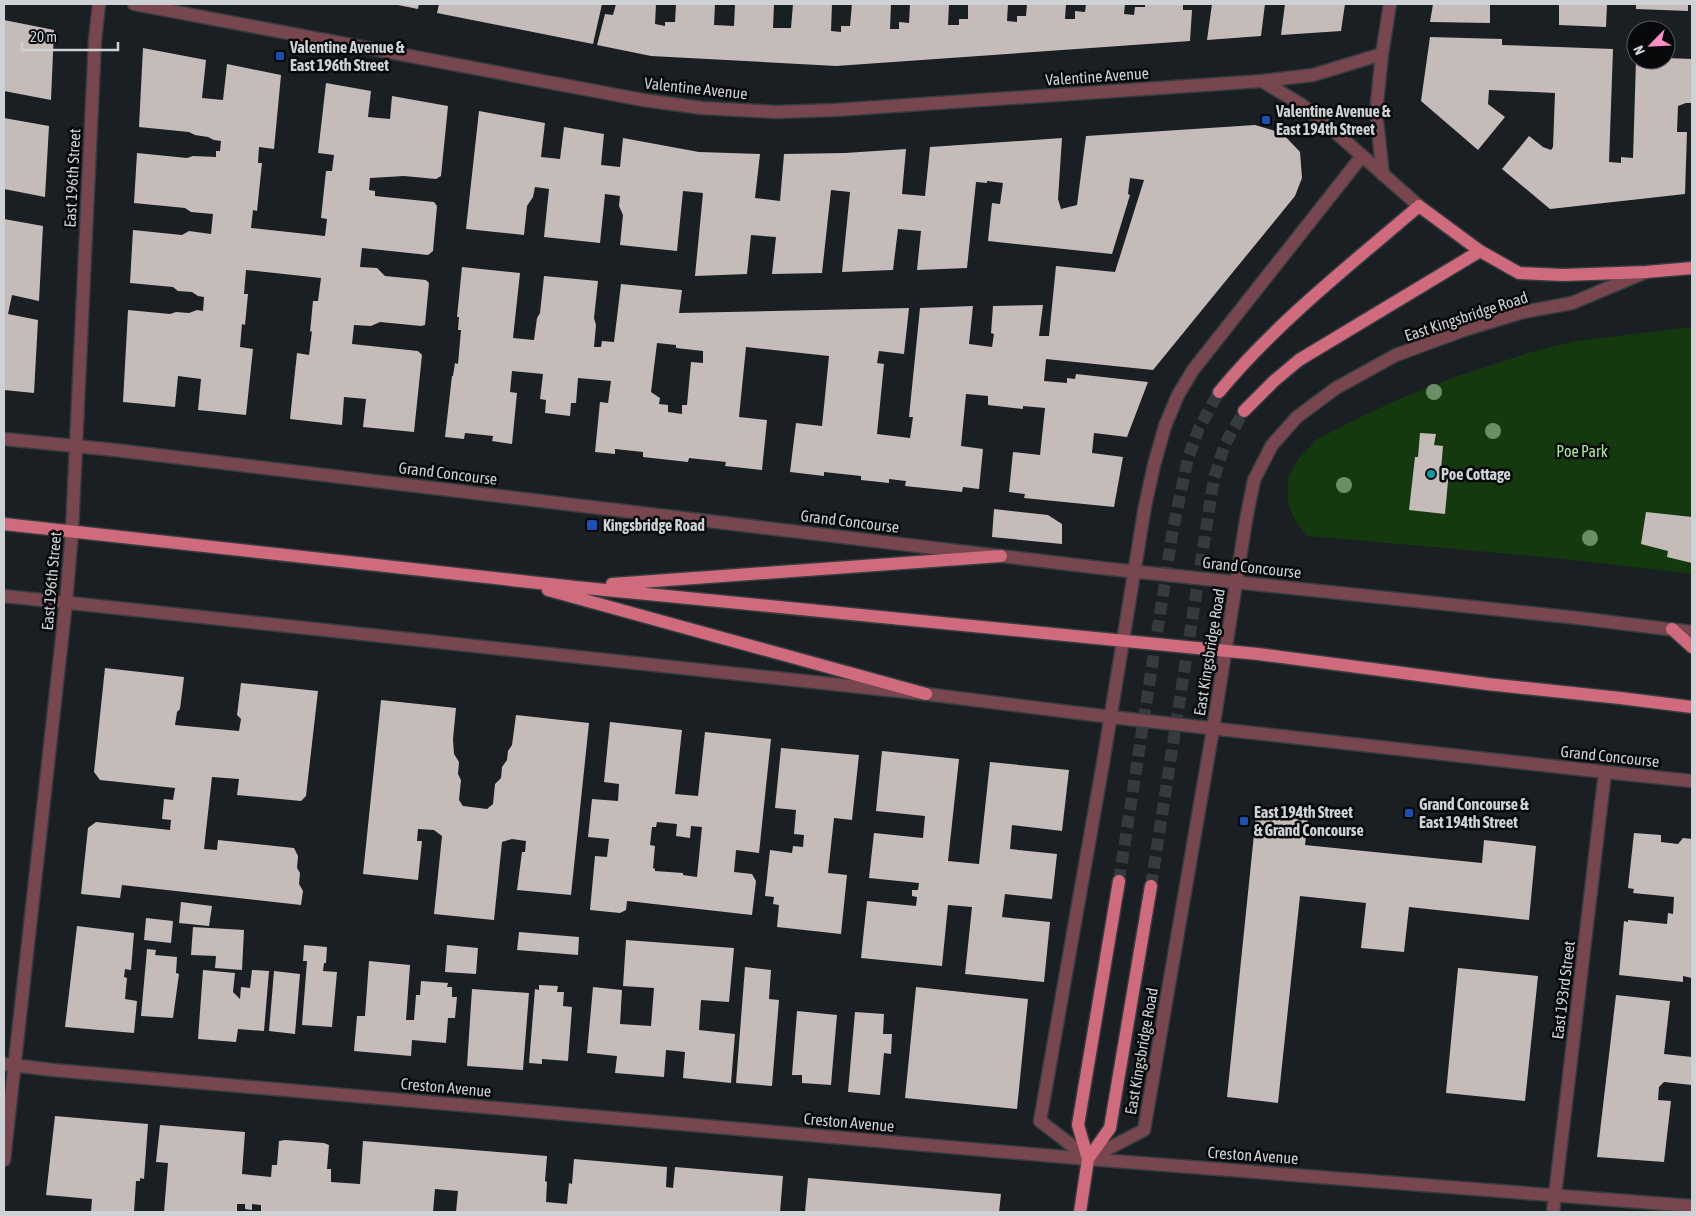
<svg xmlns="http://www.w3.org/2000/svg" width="1696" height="1216" font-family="'Asap Condensed',sans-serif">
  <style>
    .green { fill: #14390e }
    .building { fill: #c5bcb9; fill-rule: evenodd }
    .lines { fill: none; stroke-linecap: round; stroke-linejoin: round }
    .major-tunnel { stroke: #353a3e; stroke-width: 12; stroke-dasharray: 12 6; stroke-linecap: butt }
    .minor-casing { stroke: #373c3f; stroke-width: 15 }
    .major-casing { stroke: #373c3f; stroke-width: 15 }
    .minor { stroke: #77464e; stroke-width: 12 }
    .major { stroke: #cf6b7d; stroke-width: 12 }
    .tree { fill: #698f67 }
    .transit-dot { fill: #1a4fb4; stroke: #07090a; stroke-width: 2 }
    .culture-dot { fill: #0f9aa8; stroke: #07090a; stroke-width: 2 }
    .labels { text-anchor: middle; stroke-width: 5; stroke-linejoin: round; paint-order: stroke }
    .poi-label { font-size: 16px; font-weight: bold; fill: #ced2d5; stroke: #07090a; text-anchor: start }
    .street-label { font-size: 16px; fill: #ced2d5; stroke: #07090a }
    .park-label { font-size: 16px; fill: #aaea9f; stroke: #07090a }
  </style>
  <rect width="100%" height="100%" fill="#1a1f23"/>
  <path class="green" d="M1692 327V574L1556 558 1308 536 1296 523 1288 503V478L1299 458 1316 440 1352 421 1406 396 1455 377 1531 352 1575 341Z"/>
  <path class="building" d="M393 4H419L418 9Z
    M439 4H602L593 44 437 13Z
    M616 4H656L655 24 665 26V22H675L676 4H715L714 25 734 26 735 4H774L773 28H791L793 4H832L831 31 841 32V26H850L852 4H891L890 29H899V22L909 23 910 4H949L948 25H959V19H968V4H1008L1007 21 1017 22V16H1026L1027 4H1066L1065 19H1075V11L1085 12 1086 4H1125L1124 14 1134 15 1135 7H1145V4H1183V10H1192L1190 41 836 66 651 56 597 45 605 14 613 15Z
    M1212 4H1265L1261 36 1207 40Z
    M1285 4H1345L1341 31 1281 35Z
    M1433 4H1490V23L1430 22Z
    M1559 4H1607L1606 27 1559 25Z
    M1636 4H1688V11L1636 9Z
    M4 20 54 30 51 100 4 91Z
    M1430 37 1502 39V45L1613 49 1609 162 1621 163V157L1633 158 1636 60H1666V58L1692 59V103H1686L1678 106 1677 132H1687L1685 194 1550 209 1502 169 1529 136 1543 147 1551 150 1553 147 1555 93 1489 90 1488 104 1505 117 1478 150 1421 101Z
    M143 48 206 60 202 98 223 100 227 64 281 75 274 149 259 147 258 163H262L257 211 253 210 251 228 325 236 327 219 321 218 326 171H332L334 155 318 153 326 83 371 91 368 117 390 119 392 96 448 106 441 176 436 179 404 176 370 178 369 190 375 191V196L434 202 437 206 433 251 428 255 362 248 360 267 377 268 385 276 426 280 429 283 425 325 421 326 380 322 371 326 354 325 352 344 418 351 422 355 414 432 363 427 366 399 344 397 342 425 290 419 297 353 309 355 312 331 310 332 313 301H318L321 278 246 270 244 294H248L245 325 242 324 240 347 253 349 246 415 198 410 201 379 178 376 175 407 123 402 128 310 170 314 176 312 189 313 197 310 203 311 204 297 198 296 192 292 178 291 173 287 130 283 133 230 182 235 189 231 211 234 213 214 191 212 185 208 134 203 137 153 187 158 193 156 216 157V151H220L221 141 214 140 208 137 195 135 189 132 139 127Z
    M479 111 545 123 541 157 560 159 564 127 604 134 601 165 620 167 623 138 699 152 760 154 755 198 780 201 784 154 845 153 906 149 902 194 925 196 930 147 1062 138 1058 199 1061 209 1077 205 1086 136 1255 125 1282 133 1300 152 1302 178 1295 196 1153 370 1046 359 1044 381 1067 383V378L1075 379 1076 374 1148 382 1127 437 1094 433 1092 453 1123 457 1114 507 1024 498 1025 494 1009 492 1013 452 1040 455 1045 408 1023 406V409L988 405V396L966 394 961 446 983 449 979 489 963 487 962 492 905 486 906 481 889 479V483L861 480V476L824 472V476L790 472 796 423 822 426 829 356 746 347 739 417 767 420 762 470 725 466 726 462 689 458 688 462 643 457V452L615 449V454L595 452 600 402 608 403 611 381 578 378 576 403H571L570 416 545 413 546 400 540 399 543 374 512 371 510 392 517 393 512 444 492 441 493 436 465 433 464 439 445 437 452 376H453L455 363 458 364 461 330H458L459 317H457L462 267 520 273 513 338 534 340 537 318 540 313 544 276 598 281 594 318 596 325 594 347H601L602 341 614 342 621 284 682 290 679 313 909 308 904 354 879 351 877 363 884 364 877 434 910 438 913 417H909L920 308 973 306 969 344 992 347 994 334 991 333 993 306 1043 305 1039 336H1049L1056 266 1115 272 1144 180 1130 178 1128 194 1130 195 1112 254 988 241 992 203 1000 204 1003 183 987 181V183L976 182 967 268 917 270 921 231 898 229 893 270 842 272 850 192 831 190 822 273 772 274 776 237 751 235 747 274 695 276 703 193 683 191 677 251 620 245 623 215 619 206 620 196 605 194 600 243 544 237 549 189 535 187 533 197 527 206 524 235 466 229ZM657 343 676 345V348L703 351V363L691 362 687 405H682V414L668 412V405L659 404 660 398 651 392Z
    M4 118 49 126 45 197 4 189Z
    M4 219 43 226 39 301 12 295 8 314 38 320 34 393 4 390Z
    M1420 433 1436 434 1434 445 1443 446 1441 470H1449L1445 514 1409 510 1415 457H1418Z
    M994 509 1048 515 1062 524V544L992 537Z
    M1646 512 1692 517V563L1667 557 1668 551 1641 544Z
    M105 668 184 677 180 709 177 712 175 725 239 731 241 719 237 715 241 683 318 691 306 796 301 801 237 795 239 779 212 777 204 849 217 850 218 840 294 848 298 856 297 868 300 873 299 884 303 891 301 905 122 885 120 898 81 894 88 828 96 822 170 830 171 820 162 819 164 799 173 800 175 788 100 780 94 772Z
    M381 700 456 708 453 739 454 754 459 762 458 774 461 780 459 800 463 806 487 809 493 804 495 784 501 778 502 767 507 760 508 751 512 745 516 715 589 723 571 895 517 890 522 852H525L526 841 512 839 502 842 494 920 434 914 442 836 434 830 418 829 417 841H422L418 880 363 874Z
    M610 722 682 730 675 794 698 796 705 732 771 739 759 853 736 850 734 872 752 874 756 881 752 915 627 901 626 910 620 913 590 910 595 856 607 857 609 839 588 837 592 799 618 801 619 784 604 782ZM657 822 677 824 676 836 690 838 691 826 702 827 697 877 683 875V873L655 871V869L653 868 655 846 650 845 652 827H656Z
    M781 748 859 755 852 820 834 818 828 873 847 875 841 934 777 927 779 905 773 904 774 897 765 896 770 850 792 853 793 846 803 847 804 835 794 834 796 810 775 808Z
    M882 751 959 759 948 861 979 864 990 762 1069 770 1062 831 1012 825 1010 849 1057 854 1052 899 1005 894 1002 917 1050 922 1044 982 965 974 972 907 948 905 942 966 861 958 867 901 916 906 917 897 912 896V890H918L919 883 869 878 874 833 923 838 925 816 876 811Z
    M1256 815 1308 820 1305 845 1482 863 1484 840 1536 846 1529 920 1409 907 1404 952 1361 948 1366 903 1300 896 1278 1103 1227 1097Z
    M1634 833 1661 835V842L1678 844 1683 838 1692 839V978L1683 976V982L1619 975 1624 921 1628 922V920L1667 924 1668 913 1673 914 1674 897 1633 893 1634 889 1628 888Z
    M181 902 212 906 209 926 179 923Z
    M146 918 173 921 171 943 144 940Z
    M77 926 134 933 131 970 125 969 124 977 127 978 125 999 137 1001 134 1033 65 1027Z
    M193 927 244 930 242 970 215 968 216 956 191 955Z
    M519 932 579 937 578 955 517 950Z
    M626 940 734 948 729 1002 701 1000 699 1030 735 1034 731 1083 683 1078 685 1052 666 1050 664 1077 615 1073 617 1056 587 1053 593 987 622 990 620 1024 651 1026 654 988 623 986Z
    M304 945 327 947 326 963H324L323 971 337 972 332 1027 302 1025 307 961H303Z
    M447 945 478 948 476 974 445 972Z
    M147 949 156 950 155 955 177 957 176 973 179 974 173 1018 141 1016Z
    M369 961 410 965 406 1020H414L416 995H420L421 981 448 983 447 987H452V997H457L455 1018H448L446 1043 412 1040 411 1056 354 1051 357 1016H365Z
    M745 967 771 970 769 999 779 1000 772 1086 736 1083Z
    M1458 968 1538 976 1525 1101 1446 1093Z
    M203 970 235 973 233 992 240 999 241 987 250 988 252 970 269 971 264 1031 238 1029 236 1042 198 1039Z
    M274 971 300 974 295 1034 269 1031Z
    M539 985 558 986 557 992H564L563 1006 572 1007 568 1061 542 1059V1064L529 1063 535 989 539 990Z
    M916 987 1028 999 1017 1109 905 1098Z
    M472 989 529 993 523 1070 467 1066Z
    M1616 995 1670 1001 1664 1054 1692 1057V1085L1664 1082 1659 1087 1658 1100 1671 1101 1664 1162 1597 1157Z
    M797 1011 837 1015 831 1085 802 1083V1075H792Z
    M855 1012 884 1014 883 1034H892L891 1054 884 1053 880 1095 848 1092Z
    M55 1116 148 1124 144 1179 140 1178V1181H136L134 1212H91L92 1199 46 1195Z
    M160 1125 245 1132 242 1174 271 1177 272 1165H277L279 1141 285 1140 324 1143 329 1145 327 1169H331V1182L360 1184 363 1141 547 1156 545 1181 547 1182 546 1202 567 1204 569 1183 572 1184 574 1159 667 1167 666 1187 673 1188 675 1167 783 1176 780 1212H456L458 1191 435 1189 433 1212H341L334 1211 333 1212H261V1205L252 1204V1210L245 1209V1204H237V1212H164L168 1163 156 1162Z
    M808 1178 1001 1194 999 1212H805Z"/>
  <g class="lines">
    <path class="major-tunnel" d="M1119 881 1173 529 1188 458 1199 428 1219 392
      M1151 886 1214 478 1225 444 1244 411"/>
    <defs>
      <path id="minor" d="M134 4 643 100 702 108 776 112 835 110 1262 81 1313 75 1382 54
        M1262 81 1302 105 1326 124 1419 206
        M1383 175 1376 112 1382 54 1390 4
        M4 439 115 450 1101 568 1578 618 1692 632
        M4 596 926 694 1111 717 1605 772 1692 781
        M4 1064 53 1070 1088 1159 1692 1206
        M1088 1158 1040 1121 1103 763 1145 506 1154 465 1165 426 1178 395 1193 370 1362 156
        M1088 1159 1144 1130 1213 729 1246 520 1254 480 1272 445 1297 417 1336 388 1396 355 1464 330 1523 312 1572 303 1646 272
        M4 1160 66 602 72 531 95 40 99 4
        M1553 1212 1605 772"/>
      <path id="major" d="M1219 392C1277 322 1350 265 1419 206L1480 251 1519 273 1563 275 1646 272 1692 268
        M1244 411 1274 381 1299 360 1480 251
        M4 524 575 587 1258 654 1487 684 1620 698 1692 707
        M612 584 1001 556
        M548 590 926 694
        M1672 629 1692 647
        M1088 1159 1078 1125 1119 881
        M1080 1212 1088 1159 1110 1128 1151 886"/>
    </defs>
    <use href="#minor" class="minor-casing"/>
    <use href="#major" class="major-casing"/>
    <use href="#minor" class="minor"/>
    <use href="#major" class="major"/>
  </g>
  <g class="tree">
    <circle cx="1434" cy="392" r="8"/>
    <circle cx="1493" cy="431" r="8"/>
    <circle cx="1344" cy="485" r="8"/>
    <circle cx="1590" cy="538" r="8"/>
  </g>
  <g class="transit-dot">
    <rect x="275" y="51" width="10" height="10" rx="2.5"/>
    <rect x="1261" y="115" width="10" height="10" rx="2.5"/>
    <rect x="586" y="519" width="12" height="12" rx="2.5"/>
    <rect x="1404" y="808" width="10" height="10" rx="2.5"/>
    <rect x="1239" y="816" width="10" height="10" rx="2.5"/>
  </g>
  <circle class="culture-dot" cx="1431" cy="474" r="5"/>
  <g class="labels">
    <g class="poi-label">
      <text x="290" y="53">Valentine Avenue &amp;<tspan x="290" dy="18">East 196th Street</tspan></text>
      <text x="1276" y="117">Valentine Avenue &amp;<tspan x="1276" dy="18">East 194th Street</tspan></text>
      <text x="1441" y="480">Poe Cottage</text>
      <text x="603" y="531">Kingsbridge Road</text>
      <text x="1419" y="810">Grand Concourse &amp;<tspan x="1419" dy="18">East 194th Street</tspan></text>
      <text x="1254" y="818">East 194th Street<tspan x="1254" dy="18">&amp; Grand Concourse</tspan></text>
    </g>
    <g class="street-label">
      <text transform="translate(1097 76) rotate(-4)" y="6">Valentine Avenue</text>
      <text transform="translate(696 88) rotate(6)" y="6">Valentine Avenue</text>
      <text transform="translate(72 178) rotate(-87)" y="6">East 196th Street</text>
      <text transform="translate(1466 316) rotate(-18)" y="6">East Kingsbridge Road</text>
      <text transform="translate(448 473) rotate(7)" y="6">Grand Concourse</text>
      <text transform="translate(850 521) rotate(7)" y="6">Grand Concourse</text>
      <text transform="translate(1252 567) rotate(6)" y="6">Grand Concourse</text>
      <text transform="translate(51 581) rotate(-85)" y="6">East 196th Street</text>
      <text transform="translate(1209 652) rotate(-81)" y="6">East Kingsbridge Road</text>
      <text transform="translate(1610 756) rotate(6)" y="6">Grand Concourse</text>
      <text transform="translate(1563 990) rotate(-83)" y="6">East 193rd Street</text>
      <text transform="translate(1141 1051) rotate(-80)" y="6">East Kingsbridge Road</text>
      <text transform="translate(446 1087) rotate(5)" y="6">Creston Avenue</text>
      <text transform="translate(849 1122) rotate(5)" y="6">Creston Avenue</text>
      <text transform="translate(1253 1155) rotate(4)" y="6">Creston Avenue</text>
    </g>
    <g class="park-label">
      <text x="1582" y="457">Poe Park</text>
    </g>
  </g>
  <rect width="1696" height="1216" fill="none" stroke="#ced2d5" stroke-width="10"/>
  <g transform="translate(1651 45) rotate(246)"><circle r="24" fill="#07090a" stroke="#57595b"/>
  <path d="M0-4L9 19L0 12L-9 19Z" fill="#fb8fc5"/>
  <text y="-8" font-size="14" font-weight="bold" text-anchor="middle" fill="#ced2d5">N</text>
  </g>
  <path d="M22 42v8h96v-8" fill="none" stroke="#ced2d5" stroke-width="2.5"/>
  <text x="30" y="42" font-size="15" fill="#ced2d5" stroke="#07090a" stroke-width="4" paint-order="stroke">20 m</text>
</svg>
